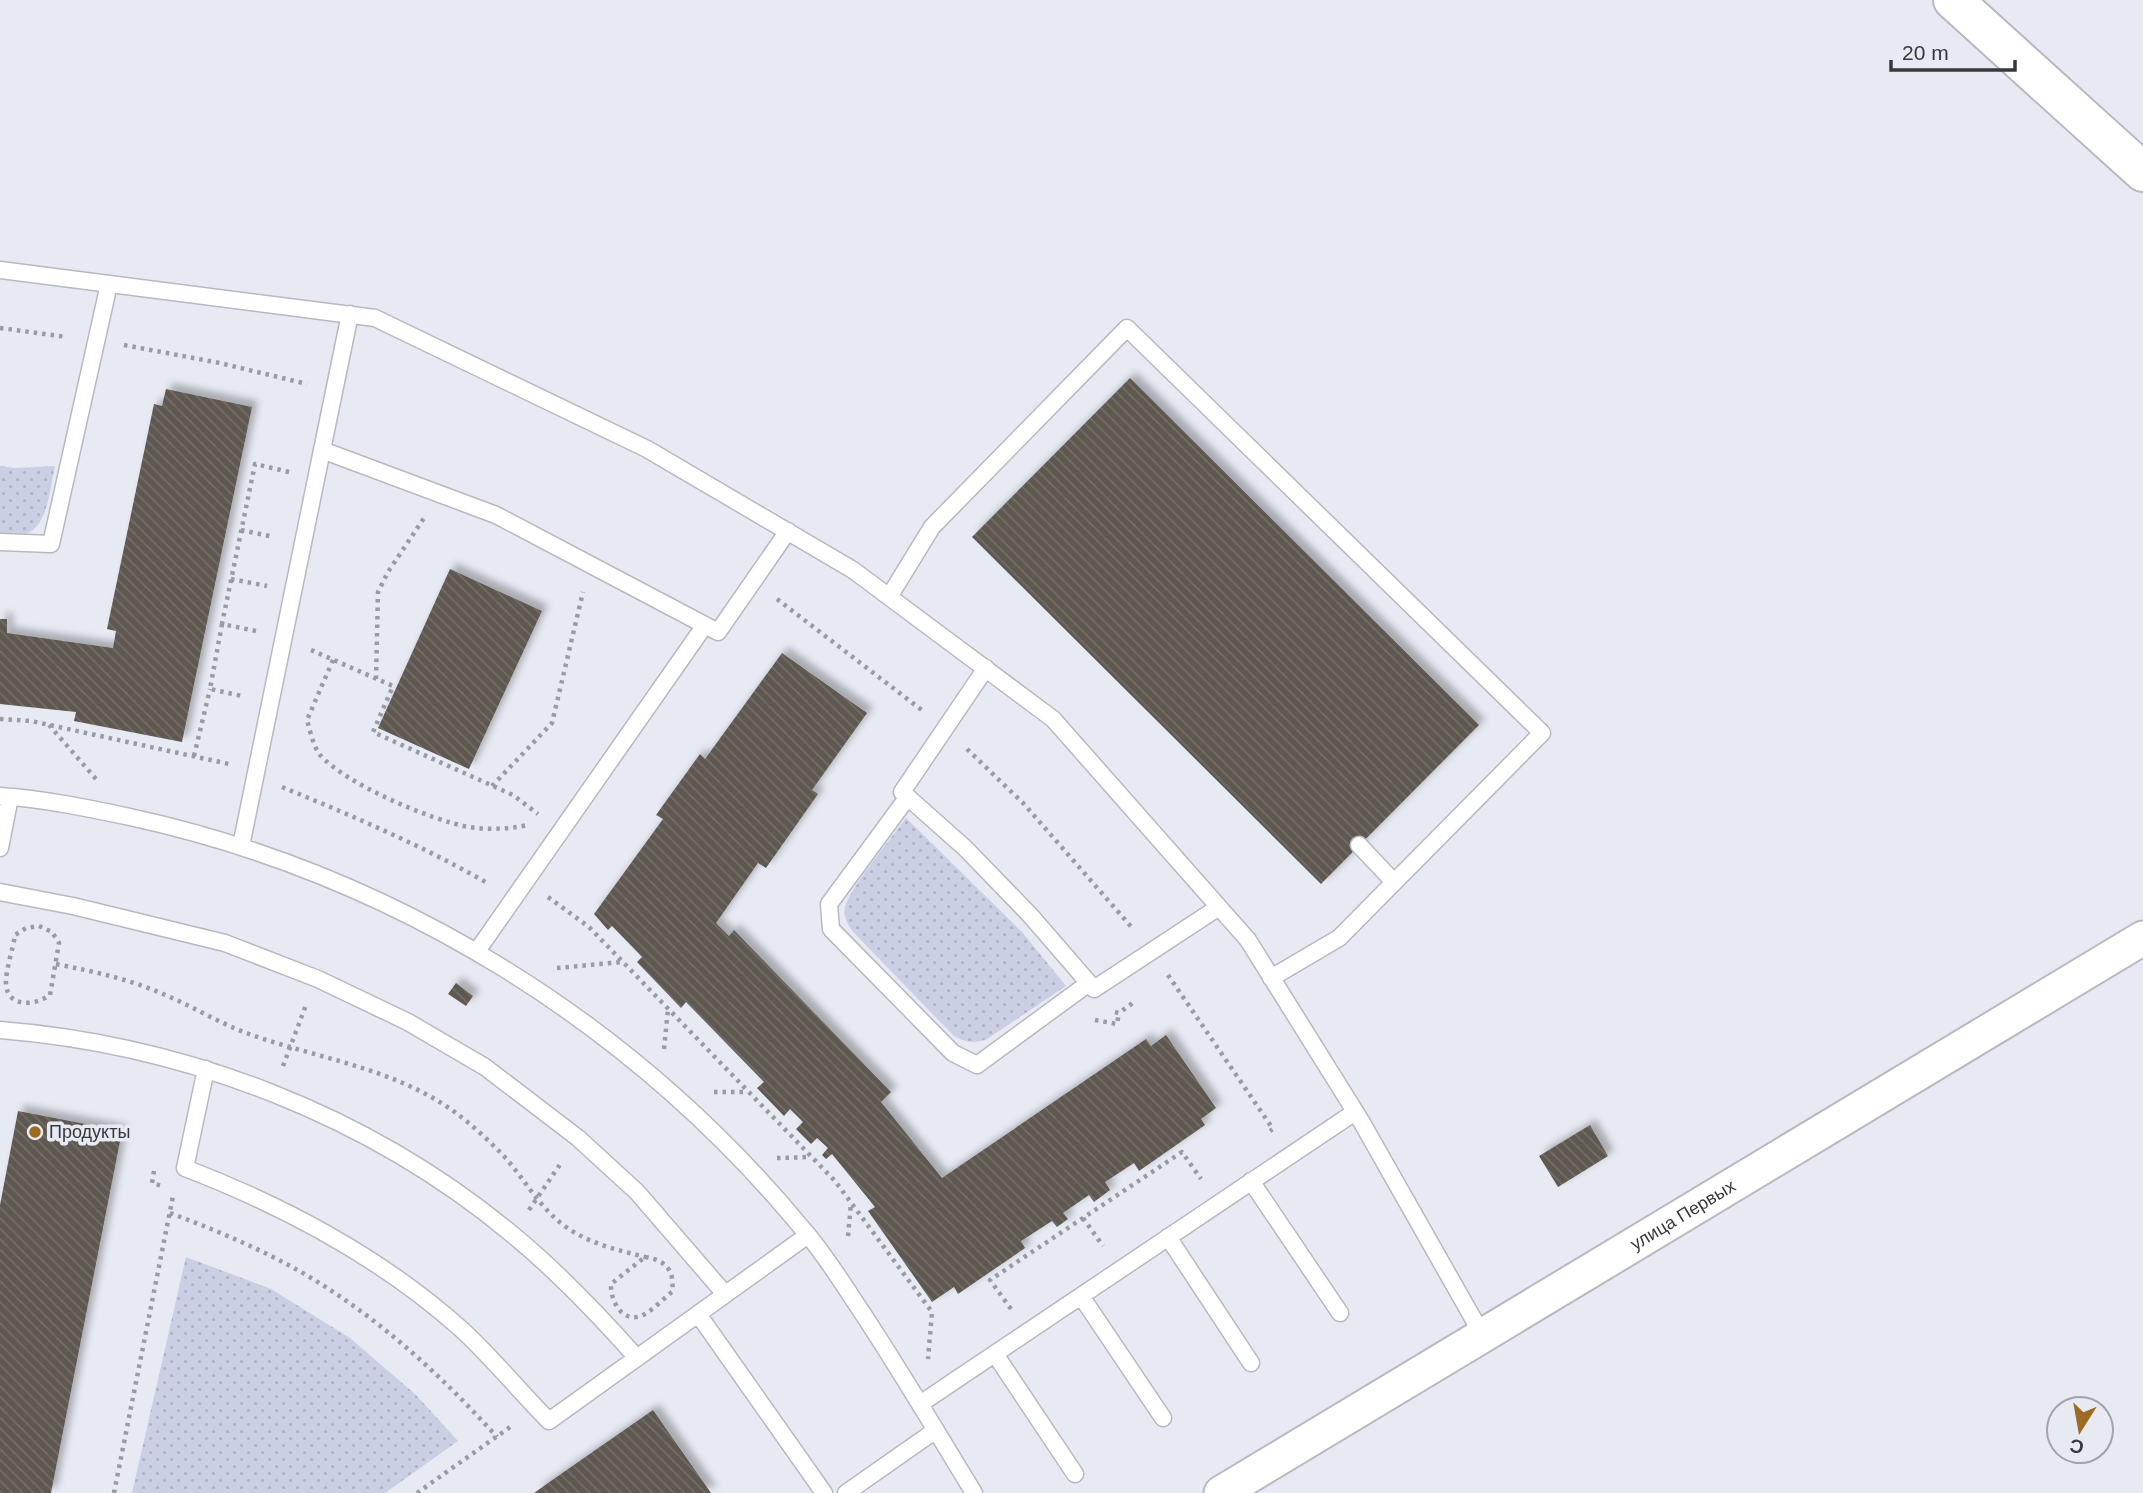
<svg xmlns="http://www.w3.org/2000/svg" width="2143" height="1493" font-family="Helvetica,sans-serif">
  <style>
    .grass { fill: url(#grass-dots) }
    .building { fill: url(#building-back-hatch); filter: url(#shadow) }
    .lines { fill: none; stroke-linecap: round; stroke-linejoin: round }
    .lane-casing { stroke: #b6b9c2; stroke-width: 19 }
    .street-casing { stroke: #b6b9c2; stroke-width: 37 }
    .secondary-casing { stroke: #b6b9c2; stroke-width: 42 }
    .path { stroke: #999ba2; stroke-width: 4.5; stroke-dasharray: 3.5 5; stroke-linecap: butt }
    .lane { stroke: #fff; stroke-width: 16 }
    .street { stroke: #fff; stroke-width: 33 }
    .secondary { stroke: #fff; stroke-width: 38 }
    .poi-dot { fill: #9d6b20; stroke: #e7e9f3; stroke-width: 2.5 }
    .labels { text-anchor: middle; stroke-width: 7; stroke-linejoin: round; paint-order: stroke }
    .poi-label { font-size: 18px; fill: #37383c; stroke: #e7e9f3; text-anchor: start }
    .street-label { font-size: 18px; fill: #37383c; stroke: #e7e9f3 }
  </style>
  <defs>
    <pattern id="grass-dots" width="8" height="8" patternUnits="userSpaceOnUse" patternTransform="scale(1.75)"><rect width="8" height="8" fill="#cbcfe3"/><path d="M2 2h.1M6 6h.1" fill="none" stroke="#afb2c4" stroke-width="1.8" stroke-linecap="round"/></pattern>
    <pattern id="building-back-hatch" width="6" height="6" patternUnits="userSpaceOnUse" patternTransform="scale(1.75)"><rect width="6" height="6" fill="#5e5851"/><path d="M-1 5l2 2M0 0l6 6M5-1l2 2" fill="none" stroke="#726d68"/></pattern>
    <filter id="shadow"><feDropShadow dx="6" dy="-6" stdDeviation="3.5" flood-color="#0004"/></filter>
  </defs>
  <rect width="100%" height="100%" fill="#e7e9f3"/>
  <path class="grass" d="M0 466 15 468 55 466C50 486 49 523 28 533 20 538 9 535 0 535Z
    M906 818 1022 932 1066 986 987 1039C975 1044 964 1043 953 1035L854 933C848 925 843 917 845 908 848 890 893 836 906 818Z
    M186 1257 271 1289 350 1338 416 1395 458 1441 385 1493H132Z"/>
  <path class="building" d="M1130 378 1479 725 1321 884 972 537Z
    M166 389 252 407 182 742 74 721 76 712 0 704V619H7V633L113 648 116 631 107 629 154 404 162 406Z
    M450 569 542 611 469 769 378 728Z
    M782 653 867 713 812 790 818 794 766 868 758 863 716 923 729 936 734 930 891 1092 881 1102 942 1178 1146 1039 1151 1046 1166 1035 1216 1108 1201 1119 1205 1125 1139 1171 1134 1163 1105 1182 1110 1190 1094 1202 1089 1195 1063 1213 1068 1219 1057 1227 1052 1221 1021 1241 1025 1248 958 1294 954 1287 932 1302 868 1211 875 1207 832 1154 826 1159 822 1155 828 1148 817 1138 811 1144 796 1129 803 1122 790 1109 784 1116 757 1088 764 1082 686 1002 681 1008 637 962 642 957 612 926 608 930 594 914 663 819 656 815 700 754 705 759Z
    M456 983 473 996 466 1006 448 994Z
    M18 1111 122 1131 51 1493H0V1205Z
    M1590 1125 1608 1156 1558 1187 1539 1156Z
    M653 1410 711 1493H534L548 1483Z"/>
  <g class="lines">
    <defs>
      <path id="lane" d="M0 270 375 318 647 449 853 570 1053 719 1248 940 1361 1121 1483 1336
        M350 314 322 450 496 515 718 632 788 531
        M0 542 51 544 109 284
        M889 597 932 527 1127 328 1542 733 1339 938 1271 978
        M986 668 902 792 965 848 1030 915 1094 989 1219 907
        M0 796C44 799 87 808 130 817 396 875 635 1024 807 1234 829 1260 846 1289 865 1317 903 1375 938 1434 974 1493
        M907 798 829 904 831 929 953 1053 977 1065 1089 983
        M1359 845 1394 882
        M241 846 322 450
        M0 848 10 797
        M0 892 73 906 225 943 318 979 408 1022 485 1067 578 1138 637 1192 725 1294
        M477 951 705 625
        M0 1030C186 1045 369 1115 513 1235 558 1272 598 1314 637 1358
        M206 1069 185 1168C284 1206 380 1257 460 1328 492 1357 519 1391 549 1421L808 1235
        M1251 1181 1340 1313
        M1168 1237 1251 1363
        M1081 1296 1163 1418
        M698 1314 824 1493
        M995 1354 1075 1474
        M920 1404 1355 1112
        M846 1493 936 1430"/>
      <g id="street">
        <path id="s1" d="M1221 1493 2143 938"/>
      </g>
      <path id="secondary" d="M1953 0 2143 172"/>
    </defs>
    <use href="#lane" class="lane-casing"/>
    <use href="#street" class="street-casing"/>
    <use href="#secondary" class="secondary-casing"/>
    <path class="path" d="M0 328 67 337
      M124 345 220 363 307 384
      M241 530 274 537
      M231 579 267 586
      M777 599 923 711
      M222 624 210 689 242 696
      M256 631 222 624 255 464 289 472
      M311 650 393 686 373 732 513 795 538 814
      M333 660 307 720C310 730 313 746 320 755 346 784 430 820 469 827 490 830 508 829 528 825
      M376 679 378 592 388 572 424 518
      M0 719 31 721 229 764
      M49 725 96 779
      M967 749 1024 804 1134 930
      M194 756 210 689
      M492 786 552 723 583 592
      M282 787C353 816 423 846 489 884
      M548 897 589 927 835 1181 932 1312 928 1359
      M39 926 52 932 59 943 50 995C36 1005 9 1009 6 985 5 972 13 949 15 935L26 928Z
      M56 964C95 972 126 978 163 994 192 1006 219 1023 249 1034 319 1059 395 1068 456 1113 471 1124 487 1139 500 1152 524 1177 537 1206 566 1227 590 1244 618 1250 645 1257
      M557 968 622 962
      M1168 975 1273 1129 1270 1131
      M1115 1012 1119 1013 1134 1002
      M1095 1020 1117 1024 1119 1013
      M664 1049 668 1009
      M283 1066 306 1005
      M714 1092H748
      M777 1158 810 1157
      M154 1171 152 1183 162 1186
      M529 1210 561 1163
      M170 1213C205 1226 239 1240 273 1257 359 1300 433 1366 497 1437
      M1083 1218 1103 1246
      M848 1236 851 1203
      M645 1257C666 1260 675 1271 672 1292 663 1299 654 1309 645 1314 624 1326 610 1302 611 1284Z
      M1011 1309 990 1280 1182 1152 1201 1179
      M114 1493 173 1196
      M417 1493 513 1425"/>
    <use href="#lane" class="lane"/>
    <use href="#street" class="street"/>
    <use href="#secondary" class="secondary"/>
  </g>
  <circle class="poi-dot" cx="35" cy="1132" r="7"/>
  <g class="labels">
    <g class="poi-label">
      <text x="49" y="1138">Продукты</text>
    </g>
    <g class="street-label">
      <text dy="6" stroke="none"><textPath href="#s1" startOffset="539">улица Первых</textPath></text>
    </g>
  </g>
  <g transform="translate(2080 1430) rotate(191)"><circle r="33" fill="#e7e9f3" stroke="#a1a2aa" stroke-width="2"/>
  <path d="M0-5L12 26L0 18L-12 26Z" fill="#9d6b20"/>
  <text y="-10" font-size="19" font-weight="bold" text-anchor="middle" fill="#37383c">С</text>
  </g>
  <path d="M1891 60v10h124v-10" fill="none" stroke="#37383c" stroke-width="3.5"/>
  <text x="1902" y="60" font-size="21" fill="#37383c" stroke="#e7e9f3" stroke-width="5" paint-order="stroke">20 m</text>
</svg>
